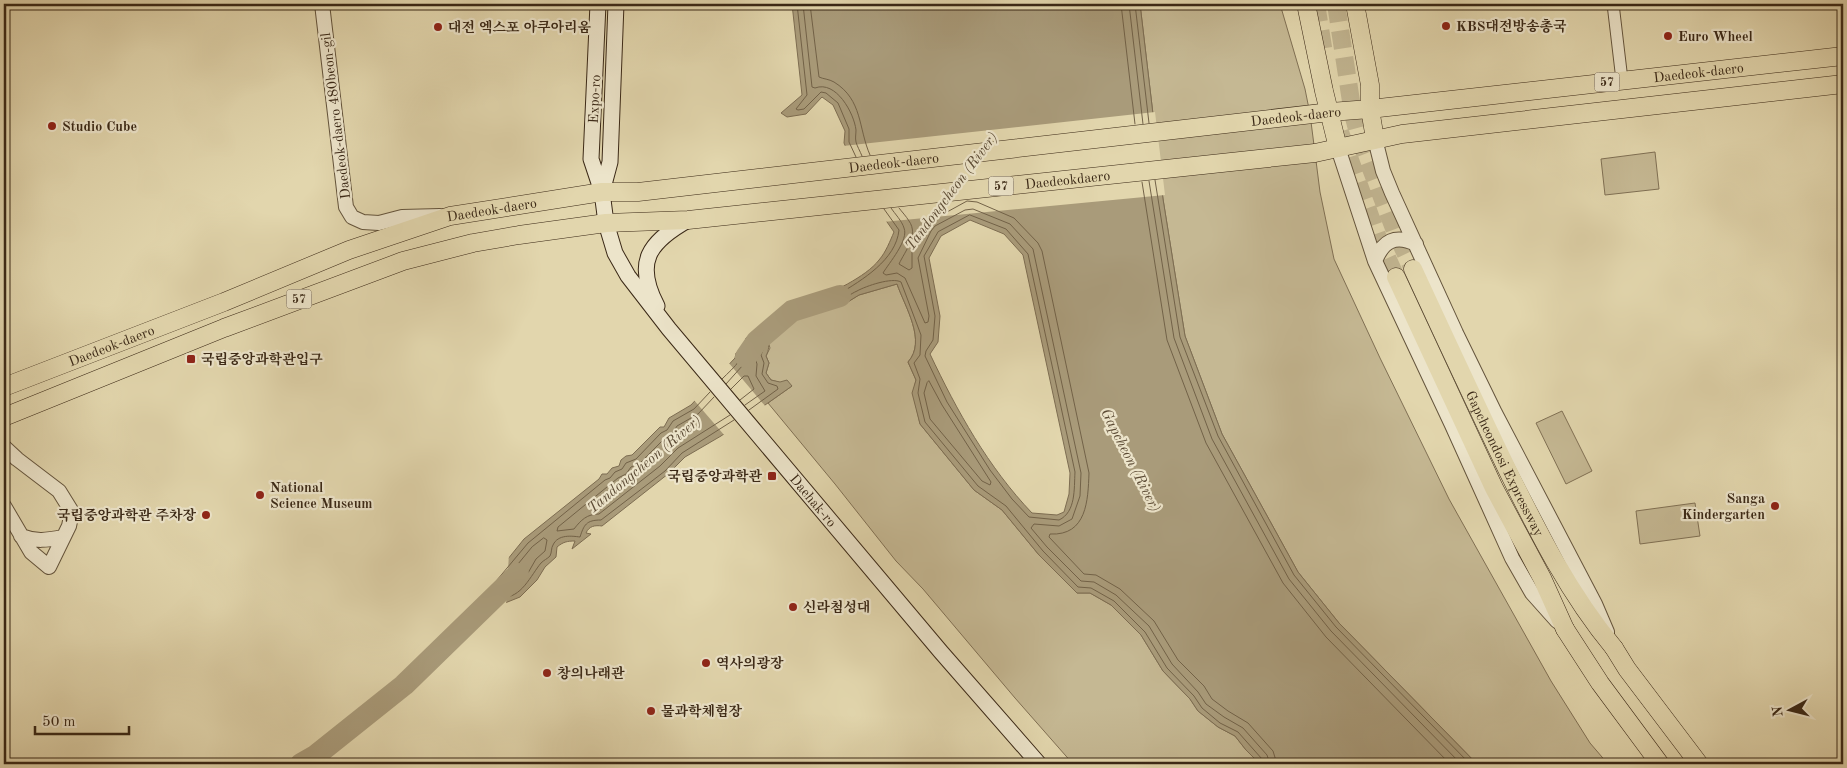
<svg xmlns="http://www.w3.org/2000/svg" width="1847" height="768" font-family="'Old Standard TT','Noto Serif KR',serif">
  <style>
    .green { fill: #c5b893; stroke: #807054 }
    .water { fill: #a99b7a; stroke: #7d6d52; fill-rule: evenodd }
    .pier { fill: #e2d6ad }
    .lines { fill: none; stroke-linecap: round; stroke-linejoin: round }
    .shore { stroke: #726248; stroke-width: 1 }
    .river { stroke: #a99b7a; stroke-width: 22 }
    .trunk-tunnel { stroke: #c0b38f; stroke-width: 18; stroke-dasharray: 18 9; stroke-linecap: butt }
    .minor-casing { stroke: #64543c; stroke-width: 13 }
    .tertiary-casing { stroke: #64543c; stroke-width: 16 }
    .secondary-casing { stroke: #3a2816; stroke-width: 17 }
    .primary-casing { stroke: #3a2816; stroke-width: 19 }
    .trunk-casing { stroke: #3a2816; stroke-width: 19 }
    .minor { stroke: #ece4ca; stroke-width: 11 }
    .tertiary { stroke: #ece4ca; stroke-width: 14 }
    .secondary { stroke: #ece4ca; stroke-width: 15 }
    .primary { stroke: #e2d6ad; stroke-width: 18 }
    .trunk { stroke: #e2d6ad; stroke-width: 18 }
    .poi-dot { fill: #8f2418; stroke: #ece4ca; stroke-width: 2 }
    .labels { text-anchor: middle; stroke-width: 4.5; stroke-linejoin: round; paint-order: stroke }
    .shield { fill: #ece4ca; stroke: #6f604c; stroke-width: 1 }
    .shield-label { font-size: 12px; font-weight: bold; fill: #3a2816 }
    .poi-label { font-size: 14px; font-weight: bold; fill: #3a2816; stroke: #ece4ca; text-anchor: start }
    .street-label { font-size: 14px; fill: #3a2816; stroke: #ece4ca }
    .water-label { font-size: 15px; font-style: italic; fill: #5b4a34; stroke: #ece4ca }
  </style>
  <rect width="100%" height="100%" fill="#e2d6ad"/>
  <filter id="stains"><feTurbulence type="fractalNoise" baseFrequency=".004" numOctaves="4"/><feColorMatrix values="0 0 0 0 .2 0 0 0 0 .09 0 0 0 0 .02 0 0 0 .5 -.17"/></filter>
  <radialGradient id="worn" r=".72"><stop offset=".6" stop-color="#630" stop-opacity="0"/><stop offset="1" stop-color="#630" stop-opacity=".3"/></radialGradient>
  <path class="green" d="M1140 4H1280L1305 89 1310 114 1320 192 1334 259 1380 358 1449 499 1551 681 1590 743 1608 764H1477L1339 623 1298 572 1222 434 1185 336 1163 199Z
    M1655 152 1659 189 1605 195 1601 159Z
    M897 284C905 307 927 341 908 362L916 380 913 393 920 424 974 490 1002 510 1039 555 1077 593H1090L1111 605 1141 635 1163 671 1190 699 1198 711 1218 727 1235 736 1246 750 1260 764H1073L1015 698 923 589 896 561 835 484 768 403 792 386 771 380 766 373 769 363 766 356 770 348 767 338 786 322 814 309 846 303 859 295Z
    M1562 411 1592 471 1566 484 1536 423Z
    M1695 503 1700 536 1640 544 1636 511Z"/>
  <path class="water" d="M792 4H1140L1163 199 1185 336 1222 434 1298 572 1339 623 1477 764H1260L1246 750 1235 736 1218 727 1198 711 1190 699 1163 671 1141 635 1111 605 1090 593H1077L1039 555 1002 510 974 490 920 424 912 393 916 380 908 362C927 341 905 307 897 284L859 295 846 303 814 309 811 301C831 293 866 277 879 260 886 252 890 241 894 232L864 189 844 143 845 131 833 105 822 97 806 114 787 117 781 113 802 95ZM970 220 1004 234 1023 255 1070 473 1069 494 1064 512 1057 515 1032 513C988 467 957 411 930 354L938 342 940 316 929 258 941 236Z
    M759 327C767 337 772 344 766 356L769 363 766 373 771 380 780 382 787 380 792 386 721 436 685 457 668 474 602 526C595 525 589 526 586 533L591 534 572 549 575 541C567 541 563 542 557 547L556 557 545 567 537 580 520 597 500 605 491 580 524 539 599 479 602 474H607L612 468 619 466 621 460 626 456 632 455 660 427H664L669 418 691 405 735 358 736 353 743 348 746 338Z"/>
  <path class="pier" d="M1155 112 1165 195 883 222 862 191 843 146Z
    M728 362 766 407 725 436 693 399Z
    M509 553 506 606 499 608 489 579Z"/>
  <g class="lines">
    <path class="shore" d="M797 4 807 95 796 109 798 110 804 109 821 92 826 93 838 103 849 129V142L856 157
      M803 4 812 87 815 88C836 80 854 113 856 130 856 134 855 138 856 142 857 146 860 151 862 156
      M810 4 819 77C823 79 829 79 834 82 863 100 858 128 870 155
      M1121 4 1135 124
      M1129 4 1143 124
      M1135 4 1149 123
      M1155 180 1180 337 1218 436 1294 575 1336 627 1470 764
      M1149 181 1174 338 1212 439 1289 579 1331 631 1461 764
      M1142 182 1167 340 1206 443 1283 583 1326 637 1450 764
      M891 208C895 214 902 221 904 228 909 240 889 263 883 273L886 275 897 273 905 278 925 323 928 322 929 316 918 258 931 231 935 226 965 210 973 209 1010 224 1033 249 1081 473 1080 496 1072 519 1059 526 1034 524 1031 528 1047 547 1081 581 1094 582 1116 595 1149 626 1172 664 1198 692 1206 704 1224 717 1243 728 1267 755 1270 764
      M899 208C902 212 906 216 909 221 919 235 905 251 899 264L909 270 912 268V252L927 223 967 201 977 202 1014 218 1038 243 1042 251 1089 473C1088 500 1087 536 1050 534L1049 537 1084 574 1096 575 1120 589 1154 621 1178 660 1204 686 1212 699 1228 711 1248 723 1273 751 1277 764
      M884 209 899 230C896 260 862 280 839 294L838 298C846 299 850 294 857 291 866 286 892 277 901 282L921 335 920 355 914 363 920 379 918 393 925 422 978 486 1006 506 1043 551 1078 587 1091 588 1114 601 1145 632 1167 668 1194 696 1202 708 1220 723 1238 732 1262 759 1263 764
      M970 215 1006 229 1028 254 1075 472C1074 489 1076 512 1059 520L1029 517 1012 499 990 470 947 402 925 356 926 351 933 340 935 316 924 256 938 232Z
      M722 379C728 373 735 367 739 361 745 353 748 342 757 336H759L763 340 764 348 761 355 764 363 762 374 768 383 777 386 778 389 749 410
      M929 381 942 405 991 482 990 485 982 481 930 419 924 393 927 383Z
      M726 384 752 355H754L757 364 756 376 765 391 745 405
      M731 389 744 376H748L754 389 740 400
      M710 392 694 409 673 421 667 430 661 433 636 459 626 463 622 469 615 472 610 478 605 480 528 543 497 580 502 597C521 599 531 575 541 563 544 560 547 559 550 556 552 552 551 548 553 545 558 534 572 536 580 537 584 525 586 520 601 520L665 471 682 453 734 420
      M714 397 698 414 677 426 672 434 664 439 640 463 631 467 626 474 618 478 558 527 557 531 574 529C581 520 587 514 599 514L660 466 678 448 730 415
      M544 538 547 540 545 551 536 559 528 573 513 588 507 589 504 581 532 547Z"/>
    <path class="river" d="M746 357 757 341 792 311 840 296
      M301 764 315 756 404 685 518 574"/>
    <path class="trunk-tunnel" d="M1316 4 1324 53
      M1336 4 1353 114 1360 140 1395 231 1413 269
      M1340 132 1378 238 1396 277"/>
    <defs>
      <path id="minor" d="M1613 4 1622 80"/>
      <path id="tertiary" d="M322 4 346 207 352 217 363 222 379 223 402 217 440 216
        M1375 139 1383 171 1392 193 1456 333 1495 413 1595 604 1607 632
        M1338 148 1375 261 1452 425 1512 558 1532 593 1557 621
        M1375 261C1383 241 1395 234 1416 244
        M4 447 17 459 59 491 72 512 69 526 49 567 31 552 4 506
        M21 536C36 542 47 540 63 537"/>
      <g id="secondary">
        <path id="s1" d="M598 4 591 159 602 192 606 223 615 253 628 276 669 329 941 652 1039 764"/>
        <path d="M602 192 610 162 616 4"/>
        <path d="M657 306C634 262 649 242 688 220"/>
      </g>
      <g id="primary">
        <path id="s2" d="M4 387 224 302 349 250 450 216 602 192H638L1330 112 1370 109 1843 56"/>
        <path id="s3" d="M4 417 224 328 403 261 473 243 519 235 606 223 688 220 1315 153 1402 134 1843 84"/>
        <path d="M1565 629 1600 683 1660 764"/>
        <path d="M1614 648 1627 669 1699 764"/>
      </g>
      <g id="trunk">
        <path d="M1306 4 1324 91 1338 148"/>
        <path d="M1355 4 1370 85V109L1375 139"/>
        <path id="s4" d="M1413 269C1444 336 1475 403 1507 469 1538 532 1569 594 1614 648"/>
        <path d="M1396 277 1494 488 1542 578 1565 629"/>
      </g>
    </defs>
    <use href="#minor" class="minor-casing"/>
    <use href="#tertiary" class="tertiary-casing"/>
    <use href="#secondary" class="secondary-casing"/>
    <use href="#primary" class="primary-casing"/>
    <use href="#trunk" class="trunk-casing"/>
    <use href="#minor" class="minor"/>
    <use href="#tertiary" class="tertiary"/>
    <use href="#secondary" class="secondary"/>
    <use href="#primary" class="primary"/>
    <use href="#trunk" class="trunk"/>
  </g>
  <g class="poi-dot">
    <circle cx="1446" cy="26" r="5"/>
    <circle cx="438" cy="27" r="5"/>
    <circle cx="1668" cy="36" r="5"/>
    <circle cx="52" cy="126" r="5"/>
    <rect x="186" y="354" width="10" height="10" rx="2.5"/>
    <rect x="767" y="471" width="10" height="10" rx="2.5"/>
    <circle cx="260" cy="495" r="5"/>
    <circle cx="1775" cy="506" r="5"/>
    <circle cx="206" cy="515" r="5"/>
    <circle cx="793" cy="607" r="5"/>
    <circle cx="706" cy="663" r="5"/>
    <circle cx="547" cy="673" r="5"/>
    <circle cx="651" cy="711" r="5"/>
  </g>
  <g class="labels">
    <g class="shield">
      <rect x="1594.5" y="72.5" width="25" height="19" rx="4"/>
      <rect x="988.5" y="176.5" width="25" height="19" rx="4"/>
      <rect x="286.5" y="289.5" width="25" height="19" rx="4"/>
    </g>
    <g class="shield-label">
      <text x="1607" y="86">57</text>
      <text x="1001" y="190">57</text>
      <text x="299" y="303">57</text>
    </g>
    <g class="poi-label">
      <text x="1456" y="31">KBS대전방송총국</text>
      <text x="448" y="32">대전 엑스포 아쿠아리움</text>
      <text x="1678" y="41">Euro Wheel</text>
      <text x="62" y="131">Studio Cube</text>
      <text x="201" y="364">국립중앙과학관입구</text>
      <text x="762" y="481" text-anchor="end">국립중앙과학관</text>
      <text x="270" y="492">National<tspan x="270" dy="16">Science Museum</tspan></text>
      <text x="1765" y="503" text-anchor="end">Sanga<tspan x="1765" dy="16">Kindergarten</tspan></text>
      <text x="196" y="520" text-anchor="end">국립중앙과학관 주차장</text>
      <text x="803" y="612">신라첨성대</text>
      <text x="716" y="668">역사의광장</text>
      <text x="557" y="678">창의나래관</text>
      <text x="661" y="716">물과학체험장</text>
    </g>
    <g class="street-label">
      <text dy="5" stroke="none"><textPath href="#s2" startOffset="1735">Daedeok-daero</textPath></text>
      <text transform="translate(594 99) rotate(-87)" y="5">Expo-ro</text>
      <text transform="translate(335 116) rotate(-97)" y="5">Daedeok-daero 480beon-gil</text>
      <text dy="5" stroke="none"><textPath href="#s2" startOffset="1330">Daedeok-daero</textPath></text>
      <text dy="5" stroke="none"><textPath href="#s2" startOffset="925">Daedeok-daero</textPath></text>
      <text dy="5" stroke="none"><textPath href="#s3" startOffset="1099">Daedeokdaero</textPath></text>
      <text dy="5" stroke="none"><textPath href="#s2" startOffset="520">Daedeok-daero</textPath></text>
      <text dy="5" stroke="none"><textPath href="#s2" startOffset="115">Daedeok-daero</textPath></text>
      <text dy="5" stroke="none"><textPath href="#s4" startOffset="215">Gapcheondosi Expressway</textPath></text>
      <text dy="5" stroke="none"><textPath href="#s1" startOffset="570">Daehak-ro</textPath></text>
    </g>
    <g class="water-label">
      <text transform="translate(951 191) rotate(-53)" y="5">Tandongcheon (River)</text>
      <text transform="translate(1131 460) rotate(63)" y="5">Gapcheon (River)</text>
      <text transform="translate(644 464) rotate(-40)" y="5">Tandongcheon (River)</text>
    </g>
  </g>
  <rect width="1847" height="768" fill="none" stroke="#e2d6ad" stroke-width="20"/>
  <rect x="5" y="5" width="1837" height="758" fill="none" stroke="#3a2816" stroke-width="2.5"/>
  <rect x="10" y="10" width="1827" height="748" fill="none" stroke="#3a2816"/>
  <g transform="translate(1790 710) rotate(263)" stroke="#ece4ca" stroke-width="4" paint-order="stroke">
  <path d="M0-4L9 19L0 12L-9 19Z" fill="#3a2816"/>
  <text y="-8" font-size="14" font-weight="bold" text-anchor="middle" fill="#3a2816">N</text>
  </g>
  <path d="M35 726v8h94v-8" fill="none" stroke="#3a2816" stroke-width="2.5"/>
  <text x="42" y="726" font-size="15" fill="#3a2816" stroke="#ece4ca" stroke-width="4" paint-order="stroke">50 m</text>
  <rect width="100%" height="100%" filter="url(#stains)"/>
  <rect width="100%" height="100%" fill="url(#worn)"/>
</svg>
